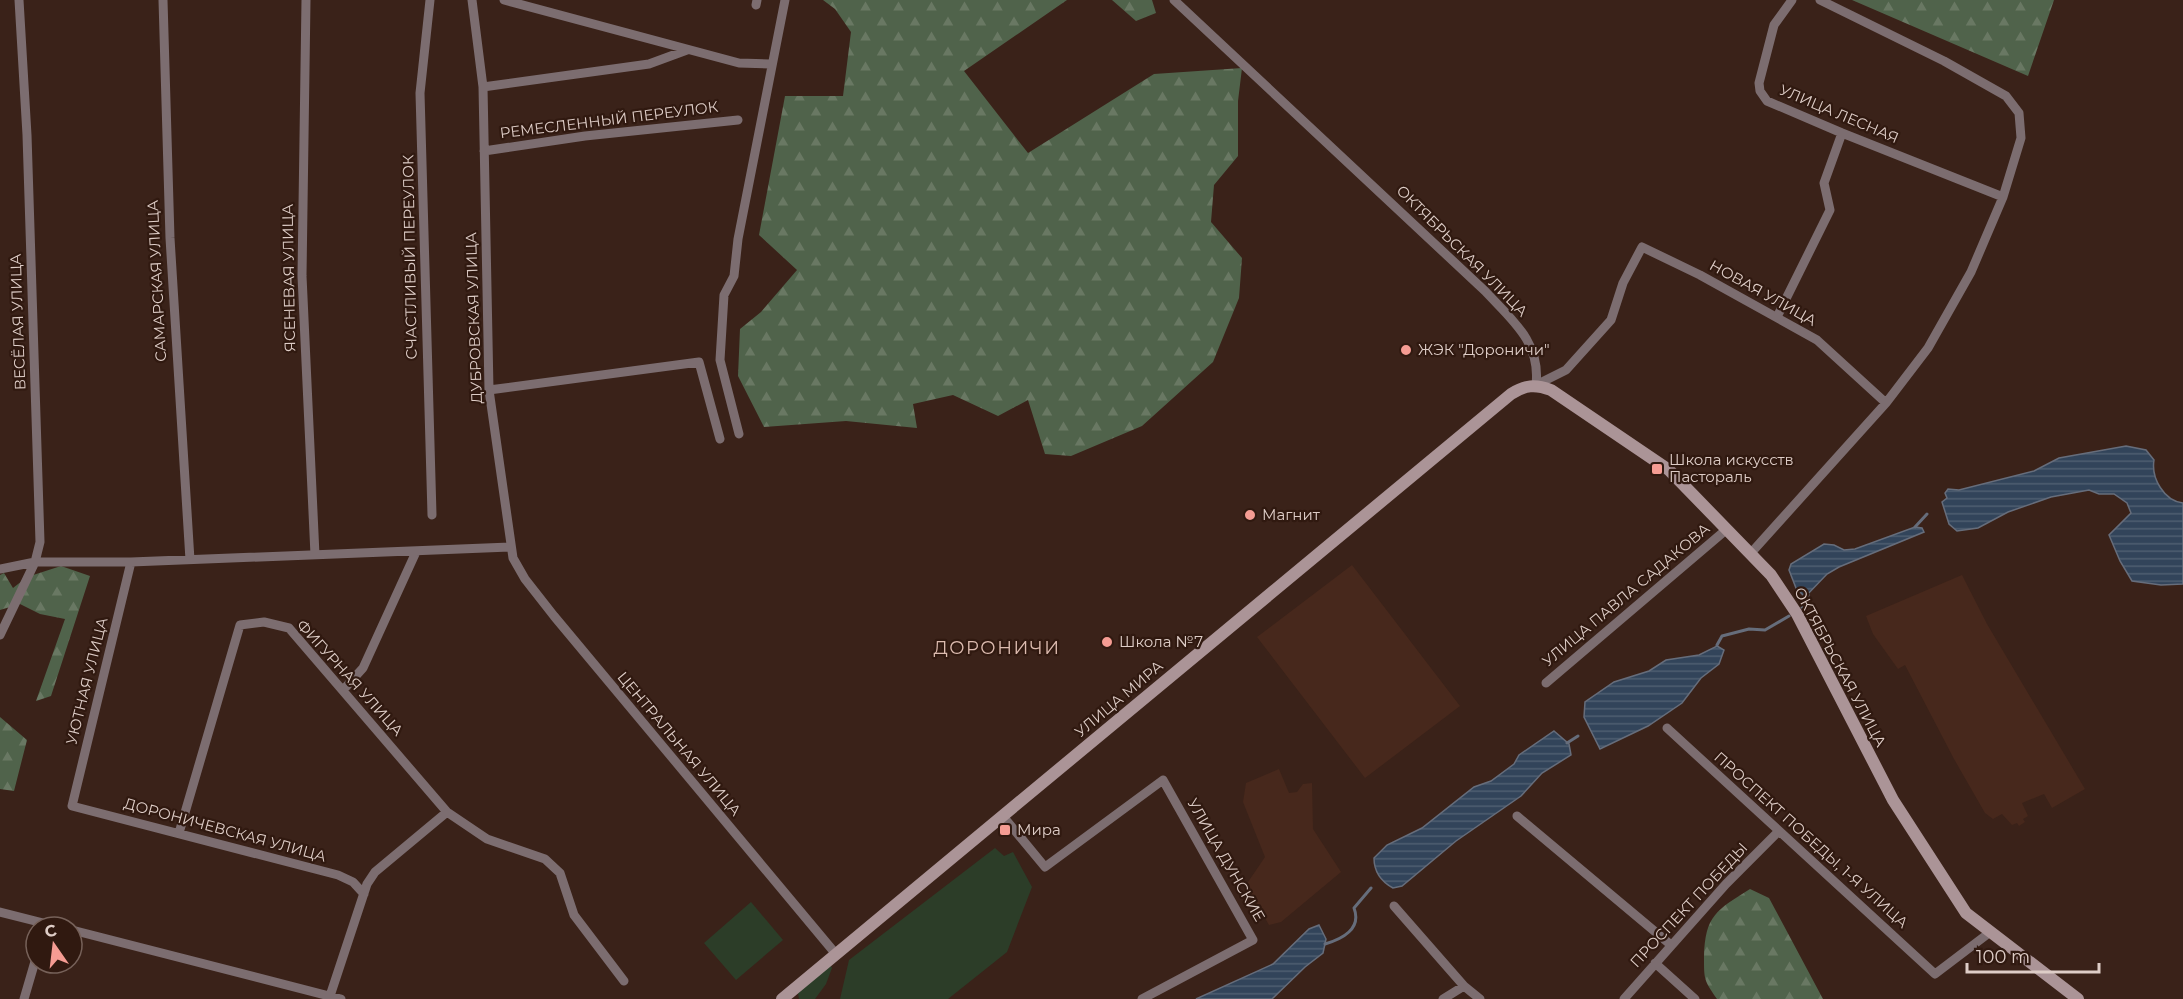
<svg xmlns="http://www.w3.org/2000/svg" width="2183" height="999" font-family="Montserrat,sans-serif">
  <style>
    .built { fill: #47281c }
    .green { fill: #2c3d28 }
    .forest { fill: url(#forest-firs) }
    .water { fill: url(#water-rules); stroke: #666d7b; stroke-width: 1.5 }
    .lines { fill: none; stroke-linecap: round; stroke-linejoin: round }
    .stream { stroke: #666d7b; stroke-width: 3 }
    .street { stroke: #7c6d70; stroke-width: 9 }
    .secondary { stroke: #ab9497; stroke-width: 12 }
    .poi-dot { fill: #f59c93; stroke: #301910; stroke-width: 2 }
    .labels { text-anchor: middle; stroke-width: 4.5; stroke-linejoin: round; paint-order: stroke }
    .street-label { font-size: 15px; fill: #decdc7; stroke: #301910 }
    .poi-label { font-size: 15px; fill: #decdc7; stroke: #301910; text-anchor: start }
    .quarter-label { font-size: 18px; letter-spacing: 1.5px; fill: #ddbcb0; stroke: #301910 }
  </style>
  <defs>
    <pattern id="forest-firs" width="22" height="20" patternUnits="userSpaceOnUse" patternTransform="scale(1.5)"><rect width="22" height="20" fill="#50634b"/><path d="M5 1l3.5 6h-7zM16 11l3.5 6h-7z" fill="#697863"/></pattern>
    <pattern id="water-rules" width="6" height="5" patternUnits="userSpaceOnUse" patternTransform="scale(1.5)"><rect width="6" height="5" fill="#32445a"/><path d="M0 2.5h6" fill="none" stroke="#4f5e70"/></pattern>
  </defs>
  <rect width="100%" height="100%" fill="#3a2219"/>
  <path class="built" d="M1352 565 1460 706 1365 778 1257 637Z
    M1962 575 1987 624 2085 789 2052 808 2044 794 2022 803 2028 816 2023 819 2025 822 2019 826 2017 823 2012 825 2002 814 1993 819 1985 813 1954 759 1905 665 1898 669 1873 634 1866 616Z
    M1279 769 1289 793 1297 792 1303 784 1312 783 1313 829 1341 872 1281 922 1269 925 1246 885 1265 857 1243 802 1246 783Z"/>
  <path class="green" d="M995 848 1004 856 1013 852 1032 887 1007 952 948 999H840L849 960Z
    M751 902 783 940 736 980 704 943Z
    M830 964 832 968 826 984 815 999H799L798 993Z"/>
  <path class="forest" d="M823 0H1067L964 71 1028 153 1154 74 1242 68 1238 101V156L1214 185 1211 222 1242 258 1239 298 1213 362 1142 426 1071 456 1045 454 1028 400 998 416 953 395 913 404 917 428 846 421 764 427 738 376 740 329 761 312 797 270 759 235 785 96H843L851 32 835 9Z
    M1112 0H1152L1156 13 1136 21Z
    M1852 0H2054L2028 76Z
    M61 566 90 576 51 696 36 701 65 619 40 614 20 604 0 610V575L4 573 13 588 27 577Z
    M0 717 27 740 14 791 0 789Z
    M1750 889 1769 898 1823 999H1717C1704 980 1704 980 1704 957 1705 915 1717 910 1750 889Z"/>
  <path class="water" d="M2126 446 2146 450 2154 460C2151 478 2164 501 2183 503V584L2161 585 2132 581 2120 561 2109 535 2131 513 2127 503 2114 494H2099L2089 490 2051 497 2008 512 1978 528 1957 531 1949 524 1942 502 1947 498 1945 493 1948 489 1959 490 2034 471 2059 458Z
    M1915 527 1922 528 1924 532 1839 567 1827 574 1805 597 1796 588 1789 570 1791 564 1824 544 1834 545 1844 550 1855 549Z
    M1717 646 1724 650 1719 664 1701 678 1682 703 1648 726 1600 749 1584 717 1585 702 1614 682 1649 671 1666 660 1699 655Z
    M1554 731 1569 744 1571 755 1542 773 1521 796 1456 841 1402 886 1393 888C1382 882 1374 872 1374 858L1387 845 1422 828 1474 787 1491 781 1514 764 1519 755Z
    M1319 925 1326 939 1323 953 1305 967 1272 999H1196L1273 964 1309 929Z"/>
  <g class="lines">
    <path class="stream" d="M1915 527 1927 514
      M1802 607 1806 605 1808 595
      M1717 645 1722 636 1749 629 1765 630 1789 616
      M1567 743 1578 736
      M1325 944C1342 939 1362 929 1354 908L1371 888"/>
    <path class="street" d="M163 0 170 238 190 560
      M306 0 302 276 315 555
      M430 0 420 93 432 515
      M472 0 483 87 489 390 513 558 525 579 554 616 835 953
      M504 0 739 63 770 64
      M1174 0 1485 291C1512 320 1541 342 1536 385
      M1792 0 1774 25 1759 83 1760 91 1767 101 1842 133 2003 197
      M756 5 757 0
      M483 87 649 64 687 50
      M484 151 585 136 738 120
      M1777 317 1830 210 1824 183 1842 133
      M1536 385 1566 370 1611 320 1623 283 1642 247 1700 275 1817 340 1886 403
      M489 390 699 362 720 439
      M739 434 720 360 724 295 734 276 738 239 785 0
      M1751 553 1886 403 1928 348 1971 272 2003 197 2021 138 2019 113 2006 96 1944 61 1820 0
      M131 562 72 806 338 875 353 882 364 894
      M0 569 35 562H131L510 547
      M0 635 35 562 40 542 27 135 19 0
      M1546 683 1727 529
      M344 689 363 668 416 552
      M1667 728 1935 974 1989 933
      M1002 815 1045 867 1163 780 1253 940 1142 999
      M1517 816 1671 945
      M179 833 240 625 264 622 289 628 447 812 487 839 545 859 560 873 574 915 624 981
      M1394 906 1464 986 1480 999
      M0 912 59 927
      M72 930 341 999
      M1655 963 1695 999
      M24 999 36 958
      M329 999 367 884 375 872 447 812
      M1443 999 1464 986
      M1624 999 1726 884 1778 832"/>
    <path class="secondary" d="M782 999 1511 394C1525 385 1535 384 1551 390L1669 470 1771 575 1797 614 1893 800 1966 913 2078 999"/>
  </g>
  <g class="poi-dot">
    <circle cx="1406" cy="350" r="6"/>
    <rect x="1651" y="463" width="12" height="12" rx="3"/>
    <circle cx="1250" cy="515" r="6"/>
    <circle cx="1107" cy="642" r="6"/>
    <rect x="999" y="824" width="12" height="12" rx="3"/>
  </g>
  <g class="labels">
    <g class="street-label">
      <text transform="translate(1839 114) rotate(23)" y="5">УЛИЦА ЛЕСНАЯ</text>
      <text transform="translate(609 120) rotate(-7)" y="5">РЕМЕСЛЕННЫЙ ПЕРЕУЛОК</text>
      <text transform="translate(1462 251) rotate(45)" y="5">ОКТЯБРЬСКАЯ УЛИЦА</text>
      <text transform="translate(410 257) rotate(-91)" y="5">СЧАСТЛИВЫЙ ПЕРЕУЛОК</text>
      <text transform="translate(289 278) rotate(-91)" y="5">ЯСЕНЕВАЯ УЛИЦА</text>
      <text transform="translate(157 281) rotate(-93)" y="5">САМАРСКАЯ УЛИЦА</text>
      <text transform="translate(1763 293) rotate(29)" y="5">НОВАЯ УЛИЦА</text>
      <text transform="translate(474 318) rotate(-92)" y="5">ДУБРОВСКАЯ УЛИЦА</text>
      <text transform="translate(18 322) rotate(-92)" y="5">ВЕСЁЛАЯ УЛИЦА</text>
      <text transform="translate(1626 595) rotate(-40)" y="5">УЛИЦА ПАВЛА САДАКОВА</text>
      <text transform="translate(1840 667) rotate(62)" y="5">ОКТЯБРЬСКАЯ УЛИЦА</text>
      <text transform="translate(350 678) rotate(48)" y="5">ФИГУРНАЯ УЛИЦА</text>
      <text transform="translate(87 681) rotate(-76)" y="5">УЮТНАЯ УЛИЦА</text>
      <text transform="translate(1119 699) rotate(-40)" y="5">УЛИЦА МИРА</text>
      <text transform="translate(679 744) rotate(50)" y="5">ЦЕНТРАЛЬНАЯ УЛИЦА</text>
      <text transform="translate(225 830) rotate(15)" y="5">ДОРОНИЧЕВСКАЯ УЛИЦА</text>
      <text transform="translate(1811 840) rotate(42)" y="5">ПРОСПЕКТ ПОБЕДЫ, 1-Я УЛИЦА</text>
      <text transform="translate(1226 860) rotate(60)" y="5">УЛИЦА ДУНСКИЕ</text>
      <text transform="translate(1689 905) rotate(-47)" y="5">ПРОСПЕКТ ПОБЕДЫ</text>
    </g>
    <g class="poi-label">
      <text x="1418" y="355">ЖЭК "Дороничи"</text>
      <text x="1669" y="465">Школа искусств<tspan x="1669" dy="17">Пастораль</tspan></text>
      <text x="1262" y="520">Магнит</text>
      <text x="1119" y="647">Школа №7</text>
      <text x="1017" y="835">Мира</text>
    </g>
    <g class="quarter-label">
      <text x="997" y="654">ДОРОНИЧИ</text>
    </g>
  </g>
  <g transform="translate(54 945) rotate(346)"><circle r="28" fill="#301910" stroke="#766159" stroke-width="1.5"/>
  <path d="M0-4.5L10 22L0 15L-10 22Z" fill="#f59c93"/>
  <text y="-9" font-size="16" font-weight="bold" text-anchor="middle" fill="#decdc7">С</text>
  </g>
  <path d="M1967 963v9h132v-9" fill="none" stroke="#decdc7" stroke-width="3"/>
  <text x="1976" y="963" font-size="18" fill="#decdc7" stroke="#301910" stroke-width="4.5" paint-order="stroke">100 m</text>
</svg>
